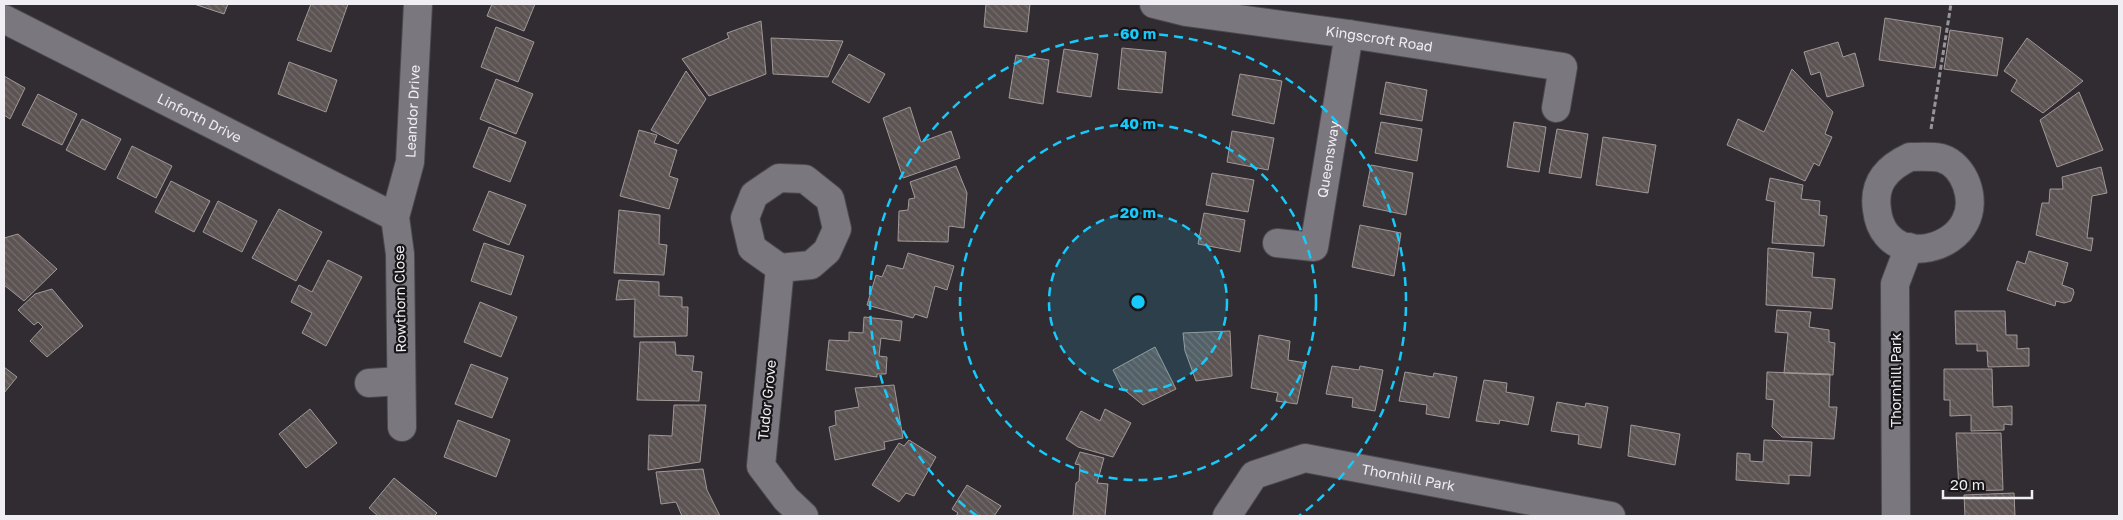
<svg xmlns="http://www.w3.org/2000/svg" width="2123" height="520" font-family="'Golos Text',sans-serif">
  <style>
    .building { fill: url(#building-back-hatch); stroke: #a19897 }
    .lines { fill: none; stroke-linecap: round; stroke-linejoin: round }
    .minor-casing { stroke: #4c494e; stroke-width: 30 }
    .path { stroke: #979499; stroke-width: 3; stroke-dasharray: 5 2.5; stroke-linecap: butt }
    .minor { stroke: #7b777e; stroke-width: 28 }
    .ring { fill: none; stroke: #17cafb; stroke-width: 2.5; stroke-dasharray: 9 6 }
    .labels { text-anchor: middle; stroke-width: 4.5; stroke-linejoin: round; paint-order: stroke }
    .street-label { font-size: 14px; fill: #f0eef2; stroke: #171518 }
    .centre { fill: #17cafb; stroke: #171518; stroke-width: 2.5 }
    .ring-label { font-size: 15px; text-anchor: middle; font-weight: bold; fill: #17cafb; stroke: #171518; stroke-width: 4.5; stroke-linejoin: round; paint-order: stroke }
  </style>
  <defs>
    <pattern id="building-back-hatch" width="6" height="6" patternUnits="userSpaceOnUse" patternTransform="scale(1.25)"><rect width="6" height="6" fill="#5c5353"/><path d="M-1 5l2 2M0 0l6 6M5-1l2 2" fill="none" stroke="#746c6c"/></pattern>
  </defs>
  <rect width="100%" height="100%" fill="#302c32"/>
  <path class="building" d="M194 4H228L224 14Z
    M311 4H348L331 52 297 40Z
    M492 4H535L524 31 487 16Z
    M986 4H1030L1027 32 984 27Z
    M1885 18 1941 27 1935 68 1879 60Z
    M761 21 766 74 709 96 682 59 729 38 727 33Z
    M496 27 534 42 518 82 481 67Z
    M1950 30 2003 38 1997 76 1944 69Z
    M771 38 843 41 828 77 773 74Z
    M2027 38 2083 81 2043 113 2011 91 2017 80 2004 71Z
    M1838 42 1843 57 1855 53 1864 86 1827 97 1820 72 1811 75 1804 52Z
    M1122 48 1166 52 1162 93 1118 89Z
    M1064 49 1098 54 1091 97 1057 92Z
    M849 54 885 74 869 103 832 82Z
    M1016 55 1049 60 1043 104 1009 98Z
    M289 62 337 80 326 112 278 94Z
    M1792 69 1833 112 1825 134 1832 137 1819 166 1814 163 1805 181 1727 145 1738 119 1764 132Z
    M686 71 706 99 678 144 651 130Z
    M1240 74 1282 81 1274 124 1232 115Z
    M4 76 25 88 10 119 4 115Z
    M496 79 533 94 516 134 480 119Z
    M1386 82 1427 90 1422 121 1380 114Z
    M2079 92 2103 150 2057 167 2040 120Z
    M38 94 77 114 62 145 22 125Z
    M910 107 921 142 951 131 960 158 903 178 883 118Z
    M82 119 121 139 105 170 66 150Z
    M1381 122 1422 129 1417 161 1375 153Z
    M1514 122 1546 127 1539 172 1507 167Z
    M489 127 526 142 510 182 473 167Z
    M1557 129 1588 134 1581 178 1549 173Z
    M639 130 657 135 654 143 677 150 669 176 678 179 669 209 620 196Z
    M1232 131 1274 138 1268 170 1227 162Z
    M1603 137 1656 145 1648 193 1596 185Z
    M132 146 172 166 156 198 117 178Z
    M1371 165 1413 173 1406 215 1363 206Z
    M956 166 967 193 964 228 949 226 948 242 898 241 899 211 908 210 909 199 915 198 910 182Z
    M2101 167 2107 193 2092 196 2087 238H2093L2091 251 2036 235 2042 203H2049L2050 189H2063L2062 177Z
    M1212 173 1254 180 1248 212 1206 205Z
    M1770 178 1803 185 1801 199 1820 201 1819 215 1827 216 1824 246 1772 243 1775 202 1766 200Z
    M171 181 210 201 194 232 155 212Z
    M489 191 526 205 509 245 473 230Z
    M218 201 257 221 242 252 203 232Z
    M279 209 322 232 296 281 252 258Z
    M619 210 660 215 659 244 667 245 664 275 614 273Z
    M1204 213 1245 220 1240 252 1198 244Z
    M1360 225 1401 233 1394 276 1352 267Z
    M18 234 57 269 24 301 4 285V238Z
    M484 243 524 256 511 295 471 281Z
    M1768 248 1814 253 1812 277 1835 279 1832 309 1766 305Z
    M2029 251 2068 263 2062 285 2073 289 2074 293 2071 301 2064 303 2056 301 2055 306 2007 290 2017 261 2025 264Z
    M908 253 954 266 947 290 935 286 927 318 915 314 913 318 867 305 876 275 882 277 887 265 903 269Z
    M328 260 362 277 326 346 302 333 312 313 291 302 299 285 312 292Z
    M619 280 659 282V296L682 297V307H688L687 336 634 337 635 299 616 300Z
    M52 289 83 326 47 357 30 341 43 327 38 322 34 325 18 310 35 294Z
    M480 302 517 317 501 357 464 342Z
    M1777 310 1811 312 1809 327 1829 330V342L1835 343 1833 375 1784 373 1788 333 1775 332Z
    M1955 311H2005L2006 335H2017V349L2029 348V366L1988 367 1987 351H1977V344H1956Z
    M864 317 902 321 900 341 881 338 879 356 887 357 886 374H877V377L826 370 829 340 849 341V332L863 333Z
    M1230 331 1232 376 1196 381 1185 351 1183 333Z
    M1259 335 1290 341 1288 360 1306 363 1297 404 1276 401 1278 393 1251 388Z
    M640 342H675L676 355 694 356 692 371 702 372 699 401 637 400Z
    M1155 347 1176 389 1143 405 1122 388 1113 370Z
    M471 364 508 378 492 418 455 404Z
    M1332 366 1359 370 1360 366 1383 370 1375 411 1352 407 1353 398 1326 394Z
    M4 367 17 377 4 393Z
    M1944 369H1992L1993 407 2012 406V425L2004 424V430L1971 431V415L1950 416V400H1944Z
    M1405 372 1433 377 1434 373 1457 377 1449 418 1426 414 1427 405 1399 401Z
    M1767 372 1830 374 1829 407H1837L1834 439 1782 437 1772 427 1774 400 1766 399Z
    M1484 380 1507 383 1506 392 1534 397 1528 425 1500 420 1499 424 1476 421Z
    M894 385 903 438 884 442 885 449 835 460 829 427 836 425 835 411 859 407 855 388Z
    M1557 402 1585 407 1586 403 1608 407 1601 448 1578 444 1579 435 1551 431Z
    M674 405H706L700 462 648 470 649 435 672 436Z
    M310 409 337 443 306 468 279 434Z
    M1105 409 1131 423 1113 457 1078 447 1066 439 1081 411 1100 421Z
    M458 420 510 440 496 477 444 457Z
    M1631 425 1680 434 1675 465 1628 456Z
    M1956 433H2001L2003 490 1959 491Z
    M909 440 936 457 914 496 906 493 899 502 872 485 899 443 904 446Z
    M1764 440 1812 442 1810 476 1789 475V484L1736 480 1737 453 1750 454V461L1763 462Z
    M1080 452 1104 458 1097 483 1108 484 1105 516H1073L1076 483 1079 481 1080 465 1075 464Z
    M703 469 707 490 720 516H682L676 502 661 504 656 472Z
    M394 478 437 513 434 516H378L369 508Z
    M967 485 1001 506 994 516H956L958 513 952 509Z
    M2014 493 2015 516H1965L1964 495Z"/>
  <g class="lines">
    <defs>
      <g id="minor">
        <path id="s1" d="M1154 4 1186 12 1349 34 1563 67 1556 108"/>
        <path id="s2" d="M4 19 395 217"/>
        <path d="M1910 157C1920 157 1931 156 1941 158 1965 165 1977 200 1965 222 1952 248 1908 260 1887 235 1881 228 1878 219 1877 210 1873 184 1886 168 1910 157Z"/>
        <path d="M779 178 805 179 830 199 837 229 827 251 811 265 780 268 752 248 745 218 754 195Z"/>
        <path id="s3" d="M1277 243 1314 247 1349 34"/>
        <path d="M780 268 761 466 786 499 804 516"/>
        <path d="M369 383 401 381"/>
        <path id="s4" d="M402 427 400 254 395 217 410 162 418 4"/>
        <path id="s5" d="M1227 516 1254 475 1305 458 1611 516"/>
        <path d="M1896 516 1895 284 1909 247"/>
      </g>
    </defs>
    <use href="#minor" class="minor-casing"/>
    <path class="path" d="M1931 129 1951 4"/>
    <use href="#minor" class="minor"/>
  </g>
  <circle cx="1138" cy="302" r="89" fill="#17cafb" fill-opacity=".12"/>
  <g class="ring">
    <circle cx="1138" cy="302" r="89"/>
    <circle cx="1138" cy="302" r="178"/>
    <path d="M977 516A268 268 0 1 1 1299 516"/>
  </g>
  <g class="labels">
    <g class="street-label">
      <text dy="5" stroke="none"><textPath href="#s1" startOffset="228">Kingscroft Road</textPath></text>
      <text dy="5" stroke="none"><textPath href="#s4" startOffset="318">Leandor Drive</textPath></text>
      <text dy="5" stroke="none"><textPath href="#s2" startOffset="219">Linforth Drive</textPath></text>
      <text dy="5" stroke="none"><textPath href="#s3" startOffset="126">Queensway</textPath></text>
      <text transform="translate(400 299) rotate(-91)" y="5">Rowthorn Close</text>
      <text transform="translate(1896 380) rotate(-90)" y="5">Thornhill Park</text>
      <text transform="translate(767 400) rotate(-84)" y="5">Tudor Grove</text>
      <text dy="5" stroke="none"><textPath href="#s5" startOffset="208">Thornhill Park</textPath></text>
    </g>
  </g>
  <circle cx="1138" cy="302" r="8" class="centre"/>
  <g class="ring-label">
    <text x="1138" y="39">60 m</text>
    <text x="1138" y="129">40 m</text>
    <text x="1138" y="218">20 m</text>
  </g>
  <rect width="2123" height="520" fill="none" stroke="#f0eef2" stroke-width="10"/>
  <path d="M1943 490v8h89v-8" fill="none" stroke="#f0eef2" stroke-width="2.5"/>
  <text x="1950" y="490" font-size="15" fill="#f0eef2" stroke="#171518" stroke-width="4" paint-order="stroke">20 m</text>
</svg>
